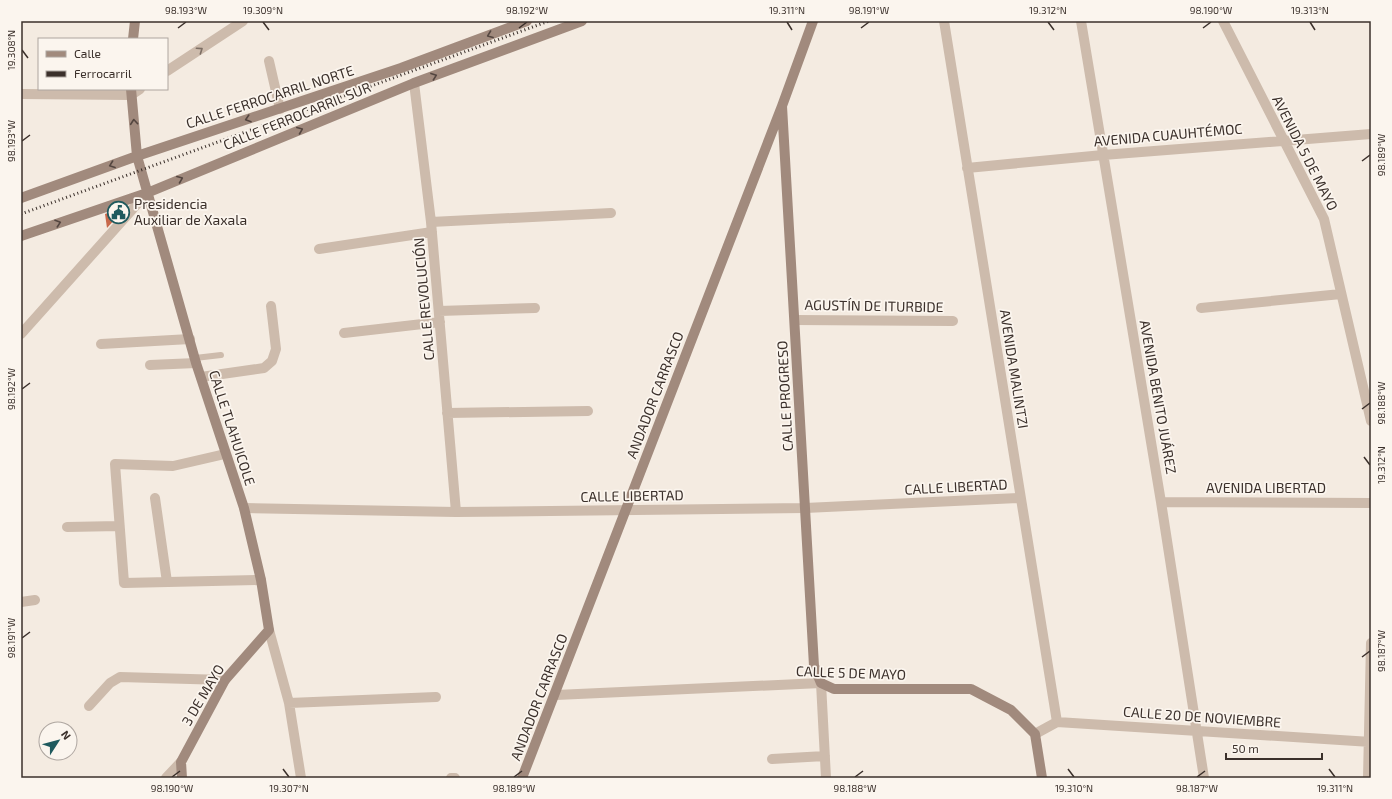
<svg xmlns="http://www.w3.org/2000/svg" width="1392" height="799" font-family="'Exo 2',sans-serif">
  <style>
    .building { fill: #c8694b }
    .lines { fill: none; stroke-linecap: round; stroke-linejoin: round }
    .lane { stroke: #cdbbac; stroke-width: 6 }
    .street { stroke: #cdbbac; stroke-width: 10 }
    .secondary { stroke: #a18a7d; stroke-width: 10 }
    .rail { stroke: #3b302b; stroke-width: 3; stroke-dasharray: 1 3; stroke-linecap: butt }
    .oneway { stroke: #544640 }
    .oneway2 { stroke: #7d6f65 }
    .ticks { fill: none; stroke: #3b302b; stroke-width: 1.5 }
    .labels { text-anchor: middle; stroke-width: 3.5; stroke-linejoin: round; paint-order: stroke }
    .street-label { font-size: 14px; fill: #3b302b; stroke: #fbf5ee }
    .poi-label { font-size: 14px; fill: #3b302b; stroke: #fbf5ee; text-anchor: start }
    .neatline { fill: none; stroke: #3b302b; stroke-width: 1.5 }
    .ticks-label { font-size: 10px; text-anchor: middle; fill: #3b302b }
  </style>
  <rect width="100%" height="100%" fill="#f4ebe1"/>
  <path class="building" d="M126 207 107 228 105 214Z"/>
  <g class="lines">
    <path class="lane" d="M195 358 221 355"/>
    <path class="street" d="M944 21 1057 722
      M1081 21 1161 502 1204 778
      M1223 21 1324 219 1371 421
      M269 61 280 109
      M167 71 243 21
      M414 83 431 222 456 512
      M21 94 131 95 140 89
      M967 168 1103 155 1371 134
      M431 222 611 213
      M319 249 432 232
      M1201 308 1341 294
      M439 311 535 308
      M795 320 953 321
      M344 333 440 322
      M21 334 147 193
      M101 344 190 339
      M150 365 196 363
      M201 377 264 368 272 361 276 349 271 306
      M447 413 588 411
      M225 454 173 466 115 464 124 583 261 580
      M155 498 167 582
      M1161 502 1371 503
      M244 508 456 512 805 508 1020 498
      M67 527 119 526
      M21 602 35 600
      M269 630 289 703 301 778
      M556 695 821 683 826 778
      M289 703 436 697
      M89 706 110 683 120 677 225 680
      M1035 734 1057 722 1371 742
      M772 759 825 756
      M166 778 181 762
      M451 778H455
      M1368 778 1371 643"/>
    <path class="secondary" d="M133 39 135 21
      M131 89 137 156 196 363 244 508 261 580 269 630 225 680 181 762 182 778
      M782 106 814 666 821 683 834 689H971L1011 710 1035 734 1042 778
      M21 198 137 156 401 68 527 21
      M21 236 147 193 414 83 582 21
      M522 778 782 106 813 21"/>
    <path class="rail" d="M21 214 549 21"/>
  </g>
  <defs><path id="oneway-chevron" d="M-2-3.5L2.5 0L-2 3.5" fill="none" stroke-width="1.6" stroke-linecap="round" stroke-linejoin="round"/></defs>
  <g class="oneway">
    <use href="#oneway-chevron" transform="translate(490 35) rotate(159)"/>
    <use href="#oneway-chevron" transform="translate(434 76) rotate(-20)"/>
    <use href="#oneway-chevron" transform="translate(248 119) rotate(162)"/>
    <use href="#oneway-chevron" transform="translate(134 122) rotate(-95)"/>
    <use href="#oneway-chevron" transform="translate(300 130) rotate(-22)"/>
    <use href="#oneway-chevron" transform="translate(112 165) rotate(160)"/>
    <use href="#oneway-chevron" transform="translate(180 179) rotate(-22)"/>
    <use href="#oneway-chevron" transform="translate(58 223) rotate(-19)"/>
  </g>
  <use class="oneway2" href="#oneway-chevron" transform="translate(200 50) rotate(-34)"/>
  <path class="ticks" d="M263 22 269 30M787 22 792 30M1048 22 1054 30M1310 22 1315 30M178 28 186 22M519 28 527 22M861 28 869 22M1203 28 1211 22M22 50 28 58M22 141 30 135M1362 161 1370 155M22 389 30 383M1362 409 1370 403M1364 457 1370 465M22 638 30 632M1362 657 1370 651M283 769 289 777M1068 769 1074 777M1329 769 1335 777M172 777 180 771M514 777 522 771M855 777 863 771M1197 777 1205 771"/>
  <defs>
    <symbol id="civic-ring" viewBox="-11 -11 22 22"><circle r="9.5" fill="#fbf5ee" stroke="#1f5a5e" stroke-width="1.5"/><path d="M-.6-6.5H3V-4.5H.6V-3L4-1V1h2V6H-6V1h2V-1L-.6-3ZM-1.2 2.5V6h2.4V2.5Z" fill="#1f5a5e"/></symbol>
  </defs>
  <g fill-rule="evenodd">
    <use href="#civic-ring" x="106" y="200" width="25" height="25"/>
  </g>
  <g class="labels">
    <g class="street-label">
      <text transform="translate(270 97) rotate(-18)" y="5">CALLE FERROCARRIL NORTE</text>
      <text transform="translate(297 116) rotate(-22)" y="5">CALLE FERROCARRIL SUR</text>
      <text transform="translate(1168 135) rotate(-5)" y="5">AVENIDA CUAUHTÉMOC</text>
      <text transform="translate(1305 153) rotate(63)" y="5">AVENIDA 5 DE MAYO</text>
      <text transform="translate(424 299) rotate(-95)" y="5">CALLE REVOLUCIÓN</text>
      <text transform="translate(874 306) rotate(1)" y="5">AGUSTÍN DE ITURBIDE</text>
      <text transform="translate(1014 369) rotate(81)" y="5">AVENIDA MALINTZI</text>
      <text transform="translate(655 395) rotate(-69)" y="5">ANDADOR CARRASCO</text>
      <text transform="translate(785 396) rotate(-93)" y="5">CALLE PROGRESO</text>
      <text transform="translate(1158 397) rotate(80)" y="5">AVENIDA BENITO JUÁREZ</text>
      <text transform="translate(232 428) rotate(72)" y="5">CALLE TLAHUICOLE</text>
      <text transform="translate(956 487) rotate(-3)" y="5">CALLE LIBERTAD</text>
      <text x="1266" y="493">AVENIDA LIBERTAD</text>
      <text transform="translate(632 496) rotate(-1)" y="5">CALLE LIBERTAD</text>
      <text transform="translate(851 673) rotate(2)" y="5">CALLE 5 DE MAYO</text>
      <text transform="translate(203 695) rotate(-59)" y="5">3 DE MAYO</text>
      <text transform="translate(539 697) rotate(-69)" y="5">ANDADOR CARRASCO</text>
      <text transform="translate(1202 717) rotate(4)" y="5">CALLE 20 DE NOVIEMBRE</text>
    </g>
    <g class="poi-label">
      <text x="134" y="209">Presidencia<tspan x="134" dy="16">Auxiliar de Xaxala</tspan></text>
    </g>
  </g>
  <rect width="1392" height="799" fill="none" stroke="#fbf5ee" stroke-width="44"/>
  <rect x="38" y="38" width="130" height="52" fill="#fbf5ee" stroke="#aea6a0"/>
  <rect x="46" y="51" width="20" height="6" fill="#a18a7d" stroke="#aea6a0"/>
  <text x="74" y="58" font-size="12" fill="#3b302b">Calle</text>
  <rect x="46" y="71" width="20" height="6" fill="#3b302b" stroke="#aea6a0"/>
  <text x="74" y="78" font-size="12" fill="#3b302b">Ferrocarril</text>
  <g transform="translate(58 741) rotate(54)"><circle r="19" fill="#fbf5ee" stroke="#aea6a0"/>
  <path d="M0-3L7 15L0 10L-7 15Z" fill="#1f5a5e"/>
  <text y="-6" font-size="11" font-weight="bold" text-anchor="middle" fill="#3b302b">N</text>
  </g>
  <path d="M1226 753v6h96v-6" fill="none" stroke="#3b302b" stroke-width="2"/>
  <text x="1232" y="753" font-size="12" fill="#3b302b" stroke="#fbf5ee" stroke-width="3" paint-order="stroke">50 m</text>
  <rect x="22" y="22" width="1348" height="755" class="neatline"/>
  <g class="ticks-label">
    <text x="186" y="14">98.193°W</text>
    <text x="263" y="14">19.309°N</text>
    <text x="527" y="14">98.192°W</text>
    <text x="787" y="14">19.311°N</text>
    <text x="869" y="14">98.191°W</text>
    <text x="1048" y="14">19.312°N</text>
    <text x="1211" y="14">98.190°W</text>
    <text x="1310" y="14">19.313°N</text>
    <text transform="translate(11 50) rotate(-90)" y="4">19.308°N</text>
    <text transform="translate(11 141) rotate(-90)" y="4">98.193°W</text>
    <text transform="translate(1381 155) rotate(-90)" y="4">98.189°W</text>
    <text transform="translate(11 389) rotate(-90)" y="4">98.192°W</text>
    <text transform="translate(1381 403) rotate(-90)" y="4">98.188°W</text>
    <text transform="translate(1381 465) rotate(-90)" y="4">19.312°N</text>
    <text transform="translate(11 638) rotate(-90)" y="4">98.191°W</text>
    <text transform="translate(1381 651) rotate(-90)" y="4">98.187°W</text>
    <text x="172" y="792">98.190°W</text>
    <text x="289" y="792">19.307°N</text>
    <text x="514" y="792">98.189°W</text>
    <text x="855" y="792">98.188°W</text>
    <text x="1074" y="792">19.310°N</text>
    <text x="1197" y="792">98.187°W</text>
    <text x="1335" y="792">19.311°N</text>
  </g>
</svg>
